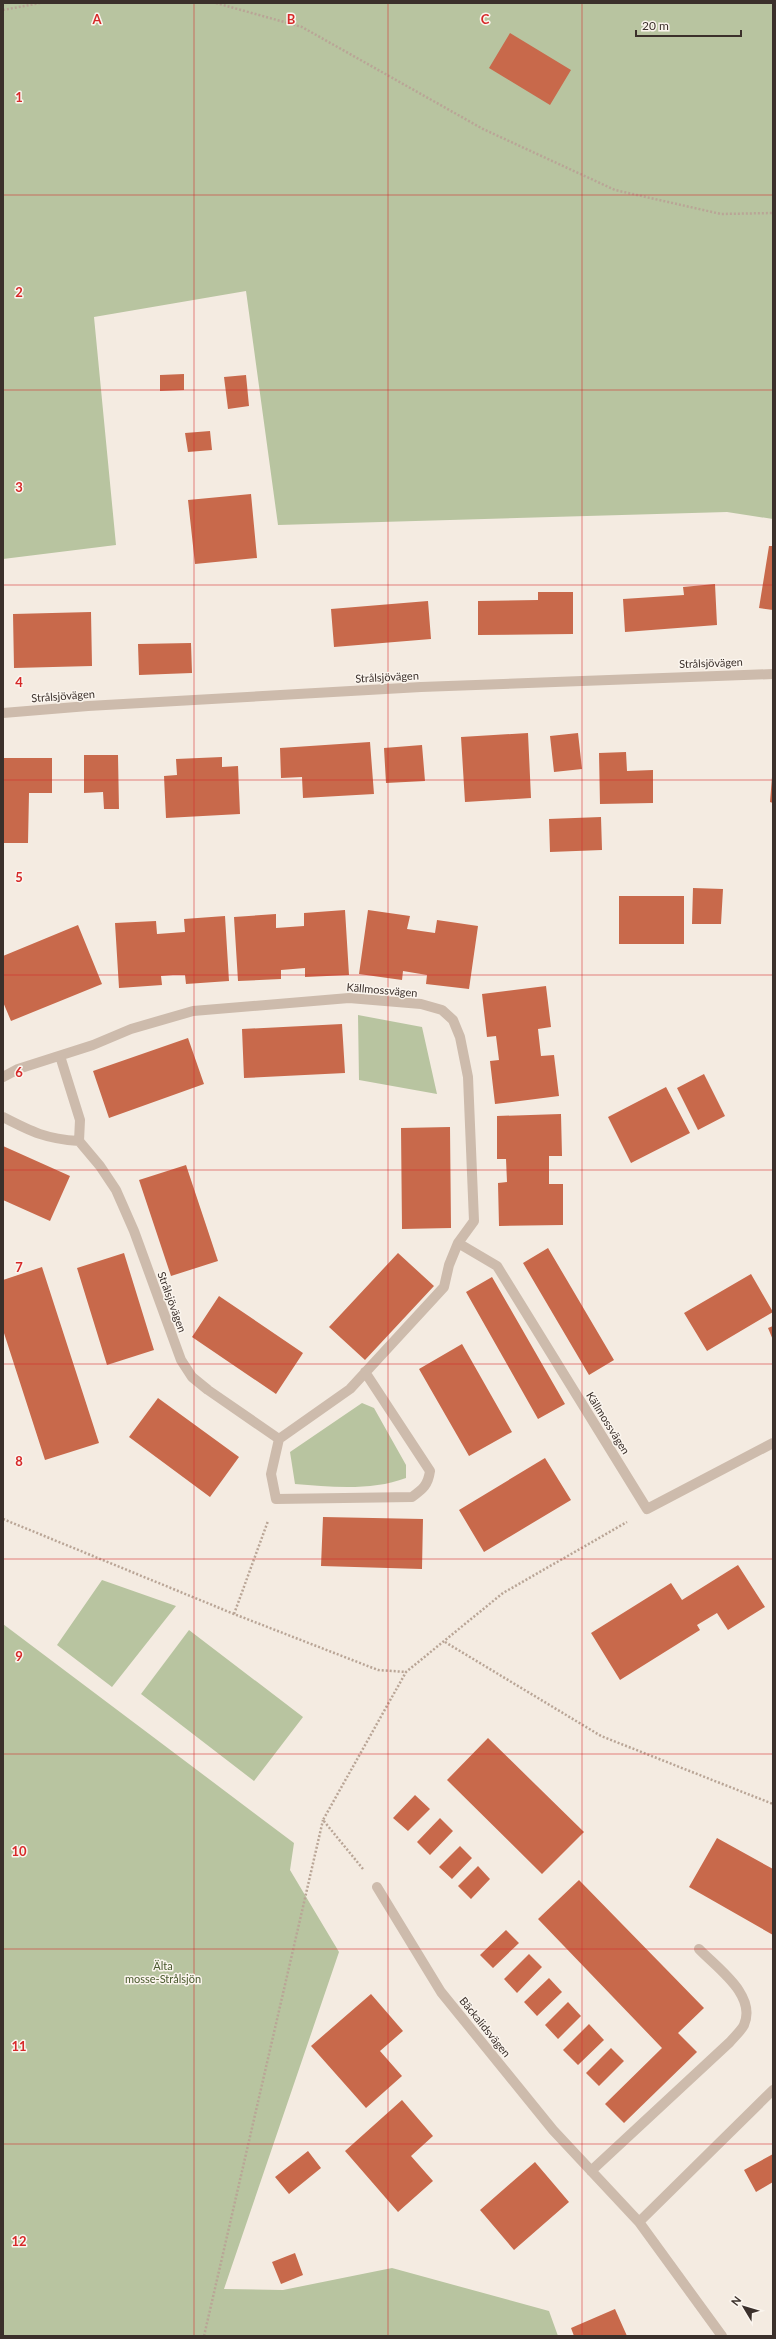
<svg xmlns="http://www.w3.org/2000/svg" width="776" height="2339" font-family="Lato,sans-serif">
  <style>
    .green { fill: #b8c4a0 }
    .building { fill: #c8694b }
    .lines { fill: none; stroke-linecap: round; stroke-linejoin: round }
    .path { stroke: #b9a596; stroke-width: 2.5; stroke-dasharray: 2 2; stroke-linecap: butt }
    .minor { stroke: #cdbbac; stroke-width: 10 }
    .grid { fill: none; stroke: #d62828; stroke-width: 1; stroke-opacity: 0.55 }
    .labels { text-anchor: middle; stroke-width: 3; stroke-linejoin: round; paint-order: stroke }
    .street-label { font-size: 11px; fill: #3b302b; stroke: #fbf5ee }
    .park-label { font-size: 11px; fill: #4a5a2e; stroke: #fbf5ee }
    .grid-label { font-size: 13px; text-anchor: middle; font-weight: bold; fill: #d62828; stroke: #fbf5ee; stroke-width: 3; stroke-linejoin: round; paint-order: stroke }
  </style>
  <rect width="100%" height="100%" fill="#f4ebe1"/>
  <path class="green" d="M3 3H773V519L727 512 278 525 246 291 94 317 116 545 3 559Z
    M358 1015 422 1027 437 1094 359 1080Z
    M362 1403 374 1408 406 1465V1478C372 1491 331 1487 295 1484L290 1452Z
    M102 1580 176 1606 112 1687 57 1645Z
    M3 1624 294 1843 290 1870 339 1952 224 2289 283 2290 392 2268 549 2311 558 2336H3Z
    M189 1630 303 1717 254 1781 141 1694Z"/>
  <path class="building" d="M510 33 571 70 550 105 489 68Z
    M184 374V390L160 391V375Z
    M246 375 249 406 228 409 224 377Z
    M210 431 212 450 188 452 185 433Z
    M251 494 257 558 195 564 188 500Z
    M769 546H773V610L759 608Z
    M715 584 717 625 625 632 623 599 684 595 683 587Z
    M538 592H573V634L478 635V601L538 600Z
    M428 601 431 639 334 647 331 609Z
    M91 612 92 666 14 668 13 614Z
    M191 643 192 673 139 675 138 644Z
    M528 733 531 798 465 802 461 737Z
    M578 733 582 769 554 772 550 736Z
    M370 742 374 794 303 798 302 777 281 778 280 748Z
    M422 745 425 781 386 783 384 748Z
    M626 752 627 771 653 770V803L600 804 599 753Z
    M84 755H118L119 809H104L103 792 84 793Z
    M222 757V767L238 766 240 814 166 818 164 776 177 775 176 759Z
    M3 758H52V793H29L28 843H3Z
    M772 777H773V803L770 802Z
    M601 817 602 850 550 852 549 819Z
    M693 888 723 889 721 924H692Z
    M619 896H684V944H619Z
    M345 910 349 975 305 977V968L281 970V979L238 981 234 917 276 914V928L304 926V913Z
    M368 910 410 916 407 929 435 933 437 920 478 926 469 989 426 984 427 975 403 971 402 980 359 974Z
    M225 916 229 981 186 984 185 975H173L161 976 162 985 119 988 115 923 156 921 157 934 185 932 184 919Z
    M78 925 102 984 11 1021 3 1002V956Z
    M546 986 551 1027 538 1029 541 1056 554 1055 559 1096 495 1104 490 1061 499 1060 496 1036 487 1037 482 994Z
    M342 1024 345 1073 244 1078 242 1029Z
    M188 1038 204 1084 109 1118 93 1071Z
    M704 1074 725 1116 698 1130 677 1088Z
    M666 1087 690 1133 631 1163 608 1117Z
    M561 1114 562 1156H549V1184H563V1225L499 1226 498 1183 507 1182 506 1159H497V1116Z
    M450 1127 451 1228 402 1229 401 1128Z
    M3 1146 70 1176 50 1221 3 1200Z
    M186 1165 218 1261 171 1276 139 1180Z
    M548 1248 614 1360 589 1375 523 1263Z
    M124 1253 154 1350 107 1365 77 1268Z
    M398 1253 434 1286 365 1360 329 1327Z
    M42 1267 99 1443 45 1460 3 1330V1280Z
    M751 1274 773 1312 707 1351 684 1313Z
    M492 1277 565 1404 538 1419 466 1292Z
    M219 1296 303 1353 276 1394 192 1337Z
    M773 1326V1340L768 1328Z
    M462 1344 512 1432 469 1456 419 1369Z
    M158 1398 239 1457 210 1497 129 1437Z
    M545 1458 571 1500 484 1552 459 1510Z
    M323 1517 423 1519 422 1569 321 1566Z
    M738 1565 765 1607 728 1630 717 1613 697 1625 700 1630 620 1680 591 1633 671 1583 682 1600Z
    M488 1738 584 1832 542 1874 447 1780Z
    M415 1795 430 1809 408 1831 393 1818Z
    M440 1818 453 1831 430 1855 417 1842Z
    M717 1838 773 1869V1935L689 1887Z
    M460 1846 472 1858 452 1879 439 1867Z
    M478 1866 490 1879 471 1899 458 1886Z
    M579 1880 704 2008 678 2033 697 2052 624 2123 605 2104 662 2048 538 1919Z
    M506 1930 519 1943 493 1968 480 1955Z
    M529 1954 542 1967 517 1993 504 1979Z
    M549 1978 562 1992 537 2016 524 2002Z
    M371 1994 403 2031 380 2051 402 2076 366 2108 311 2046Z
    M568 2002 581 2016 558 2039 545 2025Z
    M589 2024 604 2040 578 2065 563 2050Z
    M611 2048 624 2061 599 2086 586 2073Z
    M402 2100 433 2136 411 2156 433 2181 398 2212 345 2151Z
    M308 2151 321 2168 289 2194 275 2177Z
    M773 2154V2182L756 2192 744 2170Z
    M535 2162 569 2202 514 2250 480 2210Z
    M295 2253 303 2275 281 2284 272 2262Z
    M615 2309 627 2336H574L571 2328Z"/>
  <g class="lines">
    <path class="path" d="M216 3 302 27 483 129 615 190 721 214 773 213
      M3 10 40 3
      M3 1519 234 1614 378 1670 406 1672
      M234 1614 268 1521
      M445 1642 601 1736 773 1804
      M363 1869 323 1820 406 1672 503 1593 627 1522
      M204 2336 323 1820"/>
    <path class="minor" d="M3 713 88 706 421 687 773 674
      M3 1077 18 1069 93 1045 131 1029 193 1011 349 998 421 1004 442 1010 453 1020 460 1037 468 1077 474 1221 458 1243 449 1265 444 1287 350 1389 279 1439 271 1474 276 1499 412 1497C423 1489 428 1485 430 1471L365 1372
      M3 1117C32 1132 46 1139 79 1141L80 1120 60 1056
      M79 1141 100 1166 116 1190 134 1231 181 1360 192 1377 208 1390 279 1439
      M458 1243 497 1266 647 1509 773 1443
      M377 1887 441 1992 553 2130 639 2222 722 2336
      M591 2171 730 2042C734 2037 741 2031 744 2025 757 1995 717 1968 699 1949
      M639 2222 773 2090"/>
  </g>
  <path class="grid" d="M194 3V2336M388 3V2336M582 3V2336M3 195H773M3 390H773M3 585H773M3 780H773M3 975H773M3 1170H773M3 1364H773M3 1559H773M3 1754H773M3 1949H773M3 2144H773"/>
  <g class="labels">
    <g class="street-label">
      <text transform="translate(711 663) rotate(-2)" y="4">Strålsjövägen</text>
      <text transform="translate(387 677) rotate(-3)" y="4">Strålsjövägen</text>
      <text transform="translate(63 696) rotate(-4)" y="4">Strålsjövägen</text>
      <text transform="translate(382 990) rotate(5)" y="4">Källmossvägen</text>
      <text transform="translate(172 1302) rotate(70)" y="4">Strålsjövägen</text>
      <text transform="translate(608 1423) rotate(58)" y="4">Källmossvägen</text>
      <text transform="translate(485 2027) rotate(51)" y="4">Bäckalidsvägen</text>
    </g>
    <g class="park-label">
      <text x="163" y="1970">Älta<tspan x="163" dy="13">mosse-Strålsjön</tspan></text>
    </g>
  </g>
  <g class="grid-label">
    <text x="97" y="24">A</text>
    <text x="291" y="24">B</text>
    <text x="485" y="24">C</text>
    <text x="19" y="102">1</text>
    <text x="19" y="297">2</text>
    <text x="19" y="492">3</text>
    <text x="19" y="687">4</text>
    <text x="19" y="882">5</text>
    <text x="19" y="1077">6</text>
    <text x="19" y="1272">7</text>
    <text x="19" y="1466">8</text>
    <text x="19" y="1661">9</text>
    <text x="19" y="1856">10</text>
    <text x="19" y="2051">11</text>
    <text x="19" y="2246">12</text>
  </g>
  <rect width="776" height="2339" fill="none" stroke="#3b302b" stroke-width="8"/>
  <g transform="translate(744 2307) rotate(308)" stroke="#fbf5ee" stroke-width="3" paint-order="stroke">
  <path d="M0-3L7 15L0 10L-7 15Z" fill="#3b302b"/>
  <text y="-6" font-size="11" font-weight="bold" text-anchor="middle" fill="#3b302b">N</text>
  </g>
  <path d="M636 30v6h105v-6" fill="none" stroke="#3b302b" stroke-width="2"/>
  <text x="642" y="30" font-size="12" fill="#3b302b" stroke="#fbf5ee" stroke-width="3" paint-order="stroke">20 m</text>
</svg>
